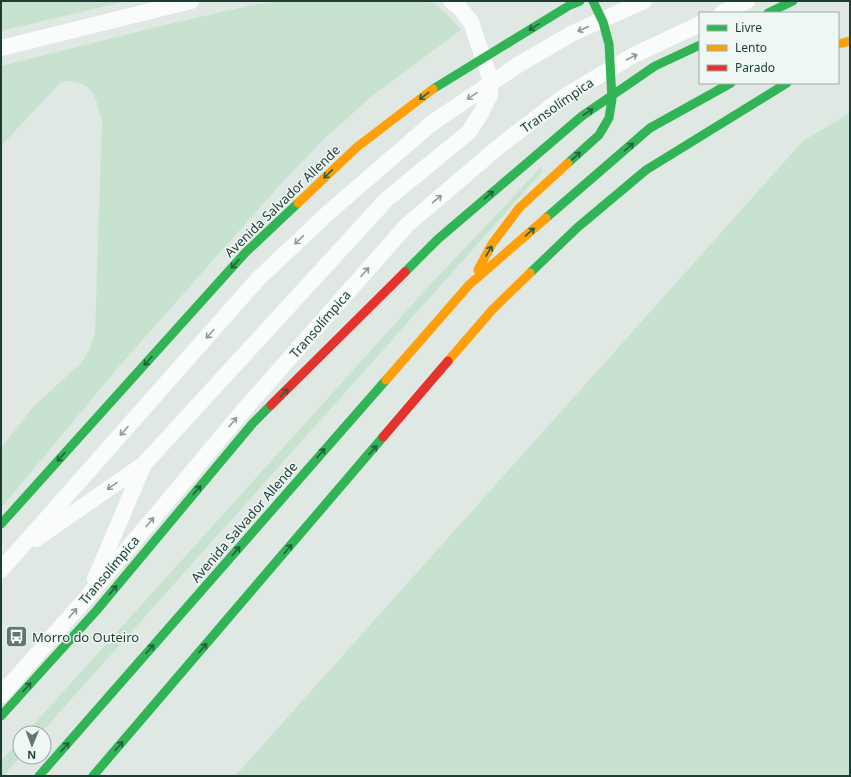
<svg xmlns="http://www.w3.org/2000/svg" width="851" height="777" font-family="'Noto Sans',sans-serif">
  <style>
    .green { fill: #c7e3d0 }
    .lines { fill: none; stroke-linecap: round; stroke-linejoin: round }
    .lane { stroke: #fafcfb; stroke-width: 16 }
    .fast { stroke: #30b455; stroke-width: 9 }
    .slow { stroke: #ff9f0a; stroke-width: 9 }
    .jam { stroke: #e5322d; stroke-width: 9 }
    .oneway { stroke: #23603e }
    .oneway2 { stroke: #8c9c98 }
    .labels { text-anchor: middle; stroke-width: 3; stroke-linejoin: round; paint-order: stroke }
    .street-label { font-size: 13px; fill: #1d3c34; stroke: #eef7f3 }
    .poi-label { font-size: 13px; fill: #1d3c34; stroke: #eef7f3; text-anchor: start }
  </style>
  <rect width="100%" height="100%" fill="#e0e8e4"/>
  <path class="green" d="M1 1H127L1 31Z
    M281 1H425L435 4 449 16 461 30 371 97 323 140 276 189 116 370 1 508V448L34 406 82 362 90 348 95 333 102 119C96 102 96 87 76 82 70 81 65 80 60 83L1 146V66L152 28 252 5Z
    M850 113V776H235L803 141Z
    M542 166 541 173 41 733H26L429 286Z
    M20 740V757L3 776H1V761Z"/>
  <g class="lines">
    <path class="lane" d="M722 13 747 1
      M1 48 191 1
      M36 539 144 464 387 199 469 132 481 113 490 95V78L471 22 458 6 451 1
      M1 570 258 279 328 213 432 123 518 65 573 33 644 1
      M95 579 144 464
      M1 695 89 595 243 411 407 225 502 144 565 96 632 56 700 24"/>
    <path class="fast" d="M768 13 793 1
      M433 89 570 5 580 1
      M568 163 599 135 609 118 612 99 609 44 603 22 593 1
      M546 218 650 128 731 83
      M405 272 438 239 582 116 655 66 700 45
      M530 273 578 227 646 170 787 83
      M1 524 245 253 298 203
      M1 716 96 611 253 423 271 405
      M39 776 386 380
      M93 776 383 437"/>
    <path class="slow" d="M838 44 850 41
      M298 203 357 147 433 89
      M478 270 492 244 519 208 568 163
      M448 361 493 309 530 273
      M386 380 469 285 546 218"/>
    <path class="jam" d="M271 405 405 272
      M383 437 448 361"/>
  </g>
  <defs><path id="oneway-shaft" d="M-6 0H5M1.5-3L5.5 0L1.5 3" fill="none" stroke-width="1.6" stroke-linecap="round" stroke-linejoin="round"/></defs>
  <g class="oneway">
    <use href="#oneway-shaft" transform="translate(534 27) rotate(149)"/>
    <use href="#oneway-shaft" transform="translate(424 96) rotate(143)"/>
    <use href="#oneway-shaft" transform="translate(588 112) rotate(-34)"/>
    <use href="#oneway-shaft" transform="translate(629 147) rotate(-41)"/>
    <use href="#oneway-shaft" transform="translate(576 156) rotate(-43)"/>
    <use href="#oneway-shaft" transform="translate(328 174) rotate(136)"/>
    <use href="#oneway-shaft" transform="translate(489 195) rotate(-41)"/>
    <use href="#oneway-shaft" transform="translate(530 232) rotate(-41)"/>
    <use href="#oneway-shaft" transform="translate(489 251) rotate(-60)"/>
    <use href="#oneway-shaft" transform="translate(235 264) rotate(132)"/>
    <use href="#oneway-shaft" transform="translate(148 361) rotate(132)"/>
    <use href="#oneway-shaft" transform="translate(284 393) rotate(-45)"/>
    <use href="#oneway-shaft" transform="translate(373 450) rotate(-49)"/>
    <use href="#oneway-shaft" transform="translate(321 453) rotate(-49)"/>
    <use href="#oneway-shaft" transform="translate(61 457) rotate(132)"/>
    <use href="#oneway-shaft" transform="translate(197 490) rotate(-50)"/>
    <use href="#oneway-shaft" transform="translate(288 549) rotate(-49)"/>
    <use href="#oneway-shaft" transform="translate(236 551) rotate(-49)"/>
    <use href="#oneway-shaft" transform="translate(113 590) rotate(-50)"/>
    <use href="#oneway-shaft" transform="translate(203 648) rotate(-49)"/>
    <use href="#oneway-shaft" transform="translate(150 649) rotate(-49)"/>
    <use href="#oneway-shaft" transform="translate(27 687) rotate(-48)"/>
    <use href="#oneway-shaft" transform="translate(119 746) rotate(-49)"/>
    <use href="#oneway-shaft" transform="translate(65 747) rotate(-49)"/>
  </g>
  <g class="oneway2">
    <use href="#oneway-shaft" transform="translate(583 29) rotate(156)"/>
    <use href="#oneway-shaft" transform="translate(632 57) rotate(-28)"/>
    <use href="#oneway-shaft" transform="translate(472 96) rotate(146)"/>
    <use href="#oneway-shaft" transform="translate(437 199) rotate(-40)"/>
    <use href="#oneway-shaft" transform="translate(299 240) rotate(136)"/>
    <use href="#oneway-shaft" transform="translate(365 272) rotate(-49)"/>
    <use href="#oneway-shaft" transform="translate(210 334) rotate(132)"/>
    <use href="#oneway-shaft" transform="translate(233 422) rotate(-50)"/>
    <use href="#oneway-shaft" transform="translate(124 431) rotate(132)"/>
    <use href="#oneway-shaft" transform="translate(112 486) rotate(145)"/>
    <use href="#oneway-shaft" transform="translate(150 522) rotate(-50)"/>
    <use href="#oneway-shaft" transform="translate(73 613) rotate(-49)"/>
  </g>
  <defs>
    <symbol id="bus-square" viewBox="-11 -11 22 22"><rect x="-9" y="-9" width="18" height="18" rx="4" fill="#617872" stroke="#eef7f3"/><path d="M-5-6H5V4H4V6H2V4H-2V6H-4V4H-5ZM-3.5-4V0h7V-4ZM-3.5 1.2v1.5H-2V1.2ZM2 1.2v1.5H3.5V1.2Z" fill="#fff"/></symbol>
  </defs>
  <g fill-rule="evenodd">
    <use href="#bus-square" x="4" y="624" width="25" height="25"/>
  </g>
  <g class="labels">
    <g class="street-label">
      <text transform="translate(557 105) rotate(-35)" y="5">Transolímpica</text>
      <text transform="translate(282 201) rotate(-44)" y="5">Avenida Salvador Allende</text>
      <text transform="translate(320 324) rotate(-49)" y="5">Transolímpica</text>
      <text transform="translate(244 522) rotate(-49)" y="5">Avenida Salvador Allende</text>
      <text transform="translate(109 570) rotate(-50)" y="5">Transolímpica</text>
    </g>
    <g class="poi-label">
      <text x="32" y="642">Morro do Outeiro</text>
    </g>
  </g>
  <rect width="851" height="777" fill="none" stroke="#1d3c34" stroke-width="4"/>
  <rect x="699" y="12" width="140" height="72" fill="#eef7f3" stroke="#9aaca7"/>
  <rect x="707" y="25" width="20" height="6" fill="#30b455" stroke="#9aaca7"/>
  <text x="735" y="32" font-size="12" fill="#1d3c34">Livre</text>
  <rect x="707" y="45" width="20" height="6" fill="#ff9f0a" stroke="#9aaca7"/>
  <text x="735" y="52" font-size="12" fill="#1d3c34">Lento</text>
  <rect x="707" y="65" width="20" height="6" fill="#e5322d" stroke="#9aaca7"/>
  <text x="735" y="72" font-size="12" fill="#1d3c34">Parado</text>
  <g transform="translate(32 745) rotate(181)"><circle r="19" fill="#eef7f3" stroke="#9aaca7"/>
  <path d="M0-3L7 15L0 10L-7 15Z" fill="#617872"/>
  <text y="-6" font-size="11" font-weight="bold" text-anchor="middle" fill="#1d3c34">N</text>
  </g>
</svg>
